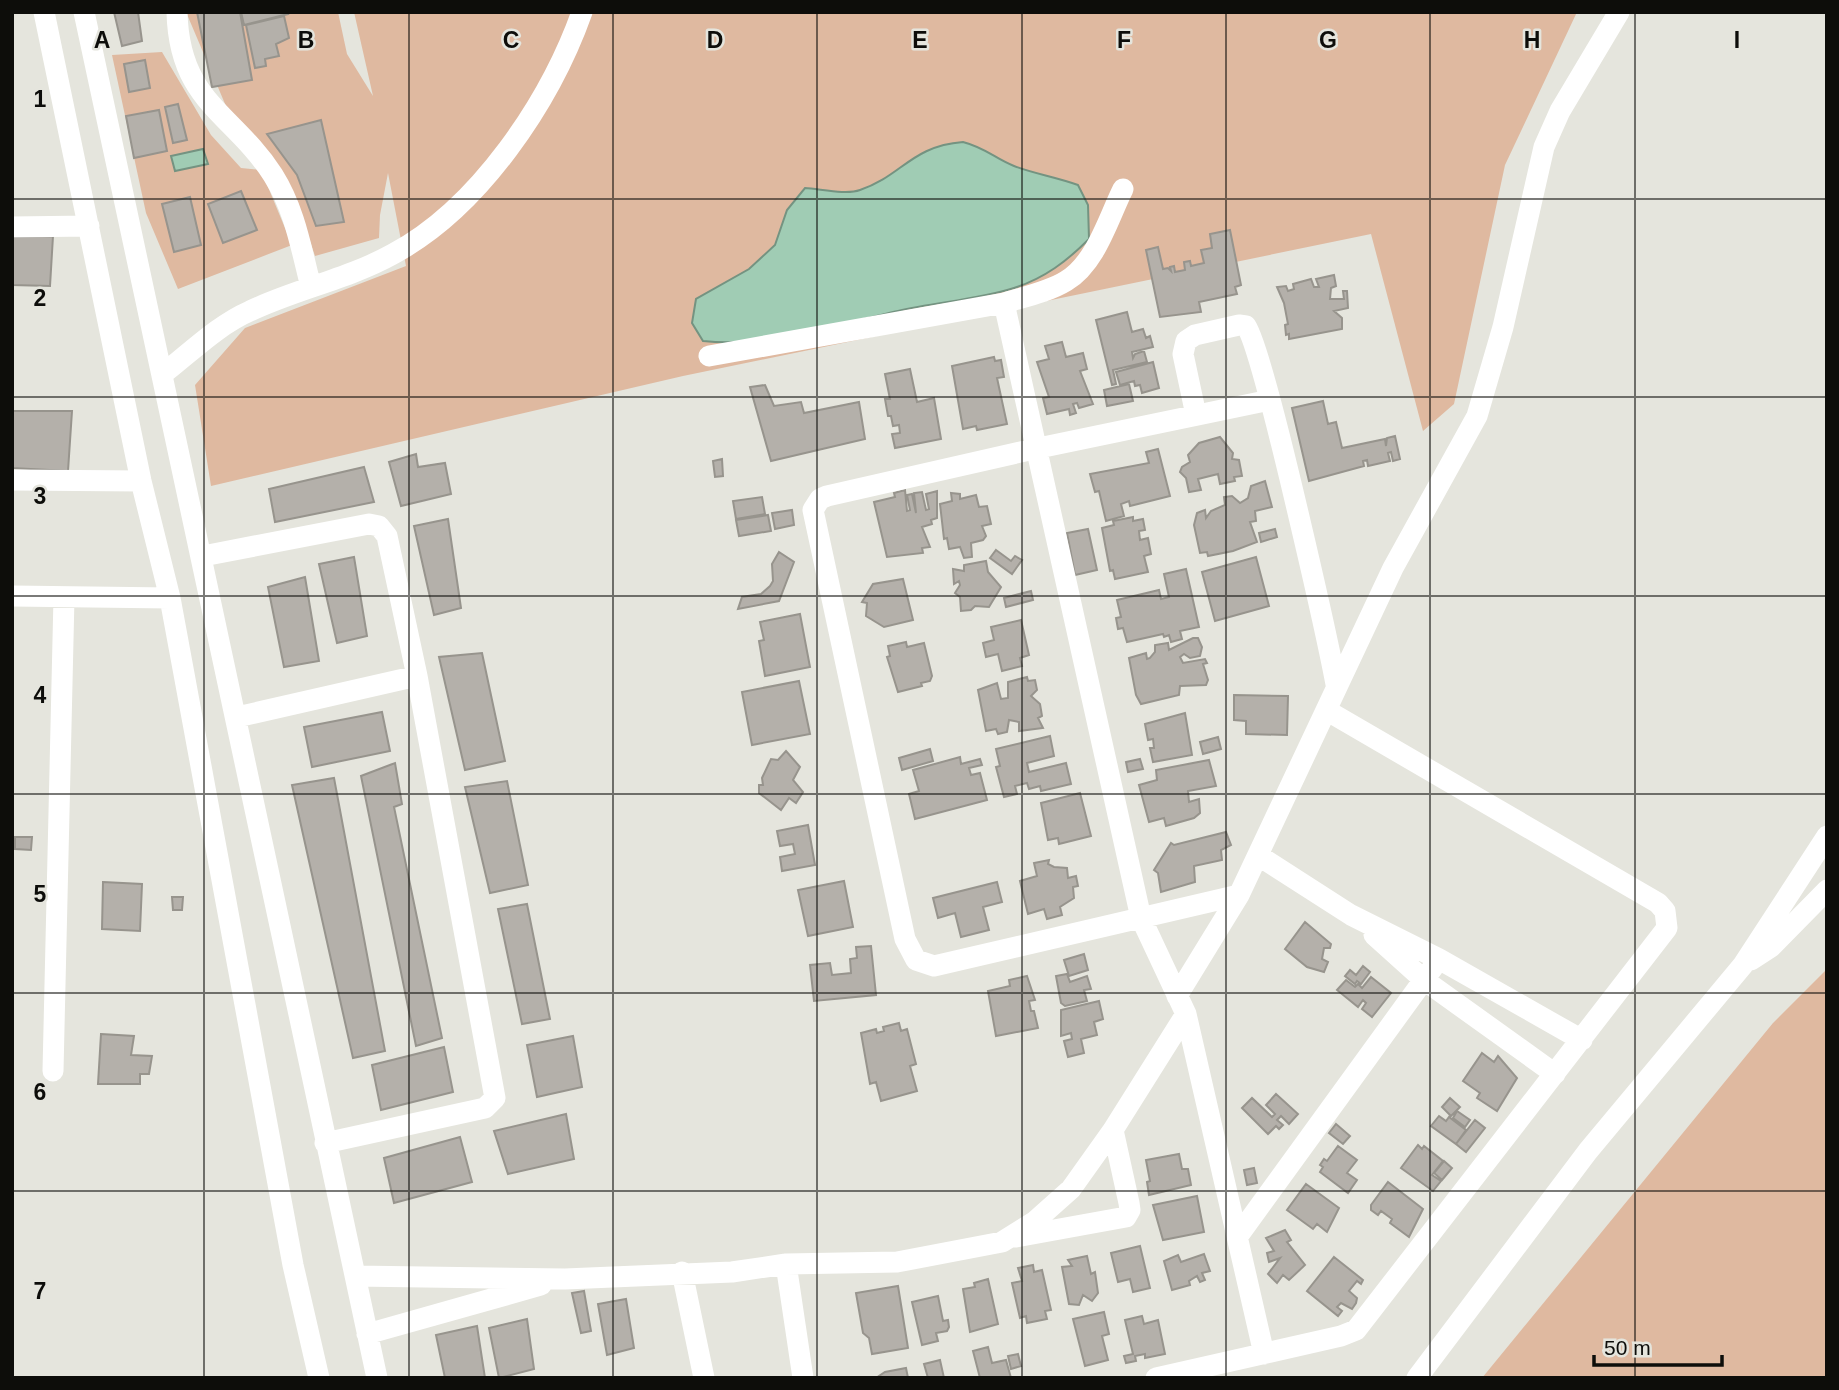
<svg xmlns="http://www.w3.org/2000/svg" width="1839" height="1390" font-family="Helvetica,sans-serif">
  <style>
    .green { fill: #dfb9a0 }
    .water { fill: #a0ccb4; stroke: #749381; stroke-width: 2 }
    .building { fill: #b4b0aa; stroke: #97948d; stroke-width: 2 }
    .lines { fill: none; stroke-linecap: round; stroke-linejoin: round }
    .minor { stroke: #fff; stroke-width: 21 }
    .grid { fill: none; stroke: #0d0d0a; stroke-width: 2; stroke-opacity: 0.55 }
    .grid-label { font-size: 23px; text-anchor: middle; font-weight: bold; fill: #0d0d0a; stroke: #e5e5dd; stroke-width: 5; stroke-linejoin: round; paint-order: stroke }
  </style>
  <rect width="100%" height="100%" fill="#e5e5dd"/>
  <path class="green" d="M186 12H338L347 54 373 96 354 12H1577L1505 165 1454 404 1423 431 1371 234 683 376 211 486 195 385 245 328 406 266 388 173 380 215 379 238 315 256 298 205 234 125Z
    M162 52 211 135 241 168 261 170 292 245 178 289 146 213 112 55Z
    M1827 969V1378H1482L1773 1023Z"/>
  <path class="water" d="M963 142C986 148 994 158 1014 166 1035 174 1056 177 1078 185L1088 205 1089 239C1067 261 1045 278 1014 288 977 300 936 302 898 311 834 325 769 348 703 341L692 323 696 299 749 269 775 245 787 210 805 188C821 189 846 195 860 190 902 176 911 146 963 142Z
    M203 149 208 164 175 171 171 156Z"/>
  <path class="building" d="M114 12H138L142 41 122 46Z
    M197 12H240L252 80 212 87Z
    M241 12H287L288 14 244 25Z
    M284 16 289 38 276 44 279 56 265 59 266 66 255 68 246 25Z
    M145 60 150 88 129 92 124 64Z
    M178 104 187 140 173 143 165 107Z
    M159 110 167 151 134 158 126 116Z
    M321 120 344 222 316 226 297 175 267 134Z
    M241 191 257 230 223 243 208 204Z
    M190 197 201 245 174 252 162 204Z
    M1230 230 1241 285 1235 287 1237 294 1199 302 1201 312 1160 317 1146 250 1158 247 1163 269 1168 268 1171 271 1170 267 1174 266 1175 272 1185 270 1184 262 1190 261 1191 266 1204 263 1201 250 1212 248 1210 234Z
    M53 236 50 286 12 285V237Z
    M1334 275 1336 286 1331 288 1330 299H1344L1343 291H1347L1348 308 1334 311 1342 318V329L1289 339V334L1286 335 1285 325 1288 324 1284 303 1277 287 1286 286 1288 291 1294 289 1293 284 1311 279 1314 287H1319L1316 279Z
    M1127 312 1132 332 1143 329 1146 338 1150 336 1153 347 1132 352 1133 358 1135 354 1144 351 1147 362 1113 370 1116 384 1112 385 1096 320Z
    M1062 342 1066 357 1083 353 1087 369 1080 371 1093 404 1079 408 1077 403 1073 404 1076 413 1070 415 1069 409 1047 414 1043 398 1049 397 1037 362 1049 359 1045 346Z
    M994 357 995 361 1001 360 1004 377 997 378 1007 424 977 430 976 426 963 429 952 366Z
    M1153 362 1159 388 1142 393 1140 385 1135 386 1134 381 1120 385 1116 372Z
    M910 369 917 402 934 398 941 439 895 448 892 434 900 433 899 425 893 426 891 416H888L885 399H890L885 374Z
    M1129 384 1133 401 1107 406 1104 390Z
    M765 385 774 406 801 402 804 413 859 402 865 439 771 461 750 387Z
    M1323 401 1328 424 1336 422 1342 448 1385 439 1386 446 1387 438 1395 436 1400 459 1393 461 1391 452 1388 453 1390 461 1368 466 1367 460 1363 461 1364 466 1309 481 1292 408Z
    M12 411H72L68 471 12 468Z
    M1220 437 1233 453 1232 459 1239 460 1242 476 1234 477 1235 481 1220 484 1218 474 1198 479 1201 490 1189 492 1186 478 1180 472 1182 467 1190 462 1188 455 1199 443Z
    M1158 449 1170 496 1130 506 1129 501 1121 504 1124 516 1106 521 1099 491 1095 492 1090 474 1149 463 1146 452Z
    M416 454 418 467 445 463 451 494 401 506 389 462Z
    M722 459 723 476 715 477 713 461Z
    M364 467 374 502 275 522 269 489Z
    M1265 481 1272 507 1255 511 1256 521 1250 522 1257 542 1233 551 1208 556 1207 552 1200 553 1194 525 1197 513 1205 510 1206 518 1211 511 1225 505 1224 497 1232 496 1240 503 1248 498 1251 486Z
    M905 490 907 511 910 510 907 495 912 494 916 513 914 493 922 492 926 510 929 509 926 494 937 491V518L931 520 932 524 922 527 930 547 922 548 923 553 887 557 874 502 895 497 894 493Z
    M951 493 960 494V499L976 495 979 507 987 506 991 524 982 526 986 536 983 540 971 543 972 557 964 558 960 547 949 549 947 538 944 539 940 504 952 501Z
    M762 497 765 514 736 519 733 501Z
    M792 510 794 525 775 529 772 513Z
    M768 515 771 531 739 536 736 520Z
    M1133 517V521L1143 519 1145 530 1139 531 1140 540 1148 538 1151 554 1144 556 1148 572 1115 579 1113 570 1110 571 1102 528 1114 525 1113 521Z
    M448 519 461 608 434 615 414 526Z
    M1088 529 1097 570 1075 575 1067 533Z
    M1275 529 1277 537 1261 542 1259 533Z
    M996 550 1011 561 1015 556 1022 560 1012 574 990 558Z
    M779 552 794 562 779 601 738 609 742 597 761 594 770 586 773 581 772 564Z
    M354 557 367 636 337 643 319 564Z
    M1256 557 1269 606 1215 621 1202 572Z
    M986 561 988 572 1001 587 989 607 975 606 971 610 961 611 960 597 955 593 960 585 959 581 954 584 953 569 964 571V565Z
    M1186 569 1199 627 1180 631 1182 639 1171 642 1169 635 1164 637 1163 634 1127 642 1123 628 1118 629 1116 618 1121 617 1117 600 1159 590 1161 599 1169 597 1164 574Z
    M305 577 319 661 284 667 268 587Z
    M903 579 913 620 884 627 866 616 867 603 862 602 873 584Z
    M1031 591 1033 600 1006 607 1004 598Z
    M800 614 810 667 765 676 759 641 764 640 760 622Z
    M1021 620 1029 655 1020 658 1022 666 1002 671 998 654 986 657 983 643 994 640 991 627Z
    M1193 638H1198L1202 647 1200 656 1190 658 1184 654 1180 657 1183 663 1205 659 1207 663 1203 664 1208 680 1206 685 1180 686 1179 695 1141 704 1136 695 1129 658 1146 653 1147 659 1150 658 1155 652V645L1168 643 1169 650Z
    M906 642 907 647 924 643 932 676 930 681 921 683 922 686 898 692 887 657 890 656 888 646Z
    M482 653 505 761 465 770 439 657Z
    M1027 677 1028 681 1035 680 1037 690 1031 696 1040 704 1042 716 1038 718 1043 728 1019 731V722L1009 720 1007 732 998 734 996 729 986 731 978 690 997 683 1001 699 1008 698V682Z
    M799 681 810 734 752 745 742 692Z
    M1234 695 1288 696 1287 735 1246 734V721L1234 720Z
    M382 712 390 751 312 767 304 727Z
    M1185 713 1192 755 1153 762 1150 748H1154L1153 739 1148 740 1145 724Z
    M1050 736 1054 756 1027 763 1029 772 1066 763 1071 784 1041 791 1040 786 1029 789 1027 783 1015 786 1017 794 1004 797 996 767 1000 766 996 749Z
    M1218 737 1221 749 1203 754 1200 742Z
    M930 749 933 761 902 770 899 758Z
    M786 751 800 767 793 780 803 792 796 803 789 798 781 810 759 793V785H763L762 778 771 759 778 760Z
    M960 757 961 764 980 759 982 765 969 768 971 775 980 773 987 800 915 819 909 794 919 791 913 770Z
    M1140 759 1143 769 1128 772 1126 762Z
    M1209 760 1216 786 1188 791 1189 802 1199 799 1200 813 1194 818 1166 826 1164 818 1149 822 1139 785 1157 780 1156 770Z
    M395 763 402 804 394 807 442 1038 416 1046 361 776Z
    M334 778 385 1051 353 1058 292 785Z
    M507 781 528 885 490 893 465 787Z
    M1080 793 1091 836 1059 844 1058 838 1048 840 1041 803Z
    M808 825 815 865 782 871 780 857 795 854 793 844 780 846 777 831Z
    M1226 832 1231 845 1221 850 1222 860 1194 866 1195 882 1161 892 1158 873 1154 870 1171 843 1174 845Z
    M15 837H32L31 850 15 849Z
    M1049 860 1048 864 1054 867 1067 868 1068 878 1076 876 1078 886 1073 887 1074 898 1060 907 1062 915 1047 919 1044 909 1028 914 1020 881 1037 876 1034 863Z
    M844 881 853 927 808 936 798 890Z
    M103 882 142 884 140 931 102 929Z
    M997 882 1002 902 983 907 989 930 961 937 955 913 938 918 933 898Z
    M172 897H183L182 910H173Z
    M527 904 550 1019 522 1024 498 909Z
    M1305 922 1331 944 1330 948H1324L1322 959 1328 962 1324 972 1307 967 1285 949Z
    M871 946 876 995 814 1001 810 965 830 963 832 975 851 973 850 959 857 958 856 947Z
    M1084 954 1088 970 1069 976 1064 960Z
    M1363 966 1370 972 1361 984 1357 981 1355 984 1345 976 1350 970 1356 975Z
    M1067 974 1070 982 1087 976 1091 989 1084 990 1087 1001 1065 1006 1061 1003 1056 976Z
    M1027 976 1035 1000 1029 1001 1031 1011H1034L1038 1028 996 1036 988 991 1010 986 1009 980Z
    M1371 977 1391 993 1372 1017 1362 1009 1366 1003 1363 1000 1358 1007 1337 990 1346 980 1355 987 1358 984 1362 988Z
    M1099 1001 1103 1019 1094 1022 1097 1035 1081 1039 1084 1053 1068 1057 1064 1041 1072 1039 1071 1033 1061 1036V1010Z
    M899 1023 901 1031 907 1029 916 1064 910 1066 917 1091 881 1101 876 1082 870 1084 861 1033 876 1029 877 1033 884 1031 883 1027Z
    M101 1034 134 1036 131 1055 152 1056 149 1074H140V1084H98Z
    M573 1036 582 1087 537 1097 527 1045Z
    M444 1047 453 1092 381 1110 372 1065Z
    M1482 1053 1494 1062 1498 1056 1517 1078 1497 1111 1477 1098 1480 1093 1463 1081Z
    M1276 1094 1298 1114 1289 1124 1281 1116 1277 1120 1283 1125 1279 1129 1276 1126 1268 1134 1242 1108 1252 1098 1272 1117 1275 1114 1266 1105Z
    M1450 1098 1460 1107 1451 1116 1442 1107Z
    M1457 1111 1470 1120 1465 1127 1453 1118Z
    M566 1114 574 1159 508 1174 494 1131Z
    M1439 1116 1446 1121 1449 1117 1466 1130 1456 1144 1431 1126Z
    M1475 1120 1485 1128 1466 1152 1456 1144Z
    M1336 1124 1350 1136 1343 1144 1329 1133Z
    M460 1137 472 1182 394 1203 384 1158Z
    M1418 1145 1422 1149 1424 1146 1443 1161 1432 1175 1441 1181 1433 1191 1401 1168Z
    M1338 1146 1357 1160 1347 1173 1357 1180 1348 1193 1320 1172 1323 1167 1320 1165 1324 1159 1327 1161Z
    M1179 1154 1182 1169H1188L1191 1185 1149 1195 1147 1182 1150 1181 1146 1160Z
    M1444 1161 1452 1168 1442 1180 1434 1173Z
    M1254 1168 1257 1183 1247 1185 1244 1170Z
    M1388 1182 1423 1209 1409 1237 1390 1223 1392 1219 1381 1211 1378 1215 1371 1210V1205Z
    M1306 1184 1339 1208 1327 1232 1317 1224 1313 1229 1287 1210Z
    M1197 1196 1204 1232 1163 1240 1153 1205Z
    M1285 1230 1291 1240 1287 1242 1305 1265 1289 1280 1283 1275 1277 1283 1268 1274 1280 1258 1269 1262 1267 1253 1274 1251 1266 1238Z
    M1140 1246 1150 1288 1133 1292 1130 1279 1118 1282 1111 1253Z
    M1204 1254 1210 1271 1202 1273 1205 1280 1200 1282 1197 1276 1189 1281 1190 1285 1172 1290 1164 1261 1178 1255 1181 1262Z
    M1087 1256 1091 1274 1095 1272 1098 1293 1092 1301 1083 1295 1079 1305 1069 1304 1062 1267 1072 1266 1068 1260Z
    M1334 1257 1363 1280 1361 1284 1357 1281 1349 1291 1357 1298 1356 1303 1352 1309 1341 1303 1337 1307 1342 1311 1338 1316 1307 1291Z
    M1033 1265 1034 1272 1042 1270 1051 1310 1045 1311 1047 1319 1027 1323 1026 1316 1020 1318 1012 1283 1022 1281 1018 1268Z
    M988 1279 998 1324 970 1332 963 1289 975 1287 974 1283Z
    M898 1286 908 1348 872 1354 869 1338 863 1333 856 1293Z
    M584 1291 591 1331 581 1333 572 1293Z
    M938 1296 943 1321 948 1320 949 1327 947 1331 936 1333 938 1341 922 1345 912 1302Z
    M626 1299 634 1348 607 1355 598 1304Z
    M1104 1312 1109 1334 1102 1336 1108 1360 1085 1366 1073 1319Z
    M1142 1316 1144 1324 1158 1320 1165 1354 1145 1358V1354L1135 1356 1136 1361 1126 1363 1124 1356 1133 1354 1125 1320Z
    M527 1319 534 1369 499 1378 489 1328Z
    M477 1326 485 1378H445L436 1335Z
    M988 1347 992 1363 1006 1360 1011 1378H980L973 1351Z
    M1018 1354 1021 1366 1011 1369 1008 1356Z
    M940 1360 944 1378H928L924 1364Z
    M906 1368 908 1378H876L885 1372Z"/>
  <g class="lines">
    <path class="minor" d="M44 12 141 481 170 598 293 1265 319 1378
      M84 12 377 1378
      M177 12C179 102 233 113 273 175 295 210 301 248 311 287
      M12 227 89 226
      M1004 303 1141 918 1186 1014 1264 1354
      M709 356 1004 303C1024 297 1048 292 1066 281 1096 263 1108 219 1123 189
      M164 373C191 352 218 325 250 311 296 289 348 279 393 254 479 208 550 102 582 12
      M1196 415 1183 354 1186 341 1195 335 1239 325 1246 326C1261 339 1328 642 1336 684
      M12 480 141 481
      M203 556 369 524 379 526 387 536 417 676 495 1098 485 1108 325 1143
      M12 596 170 598
      M237 717 417 676
      M1259 856 1351 915 1439 959 1582 1040
      M1239 895 934 966 916 960 905 939 813 510 820 499 827 496 1034 449 1270 400
      M1374 935 1424 980 1555 1074
      M1751 960 1771 947 1827 890
      M1177 996 1239 895 1393 568 1477 416 1503 327 1544 147 1560 111 1619 12
      M53 1071 64 597
      M1238 1236 1439 959
      M1016 1237 1126 1217 1130 1210 1129 1203 1113 1130
      M786 1264 803 1378
      M682 1272 704 1378
      M355 1276 565 1279 732 1272 786 1264 897 1262 1002 1242 1034 1222 1071 1189 1113 1130 1186 1014
      M367 1334 541 1285
      M1156 1378 1341 1336 1356 1330 1667 928 1665 911 1658 903 1326 710
      M1417 1378 1588 1151 1743 965 1827 836"/>
  </g>
  <path class="grid" d="M204 12V1378M409 12V1378M613 12V1378M817 12V1378M1022 12V1378M1226 12V1378M1430 12V1378M1635 12V1378M12 199H1827M12 397H1827M12 596H1827M12 794H1827M12 993H1827M12 1191H1827"/>
  <g class="grid-label">
    <text x="102" y="48">A</text>
    <text x="306" y="48">B</text>
    <text x="511" y="48">C</text>
    <text x="715" y="48">D</text>
    <text x="920" y="48">E</text>
    <text x="1124" y="48">F</text>
    <text x="1328" y="48">G</text>
    <text x="1532" y="48">H</text>
    <text x="1737" y="48">I</text>
    <text x="40" y="107">1</text>
    <text x="40" y="306">2</text>
    <text x="40" y="504">3</text>
    <text x="40" y="703">4</text>
    <text x="40" y="902">5</text>
    <text x="40" y="1100">6</text>
    <text x="40" y="1299">7</text>
  </g>
  <rect width="1839" height="1390" fill="none" stroke="#0d0d0a" stroke-width="28"/>
  <path d="M1594 1355v10h128v-10" fill="none" stroke="#0d0d0a" stroke-width="3.5"/>
  <text x="1604" y="1355" font-size="21" fill="#0d0d0a" stroke="#e5e5dd" stroke-width="5" paint-order="stroke">50 m</text>
</svg>
